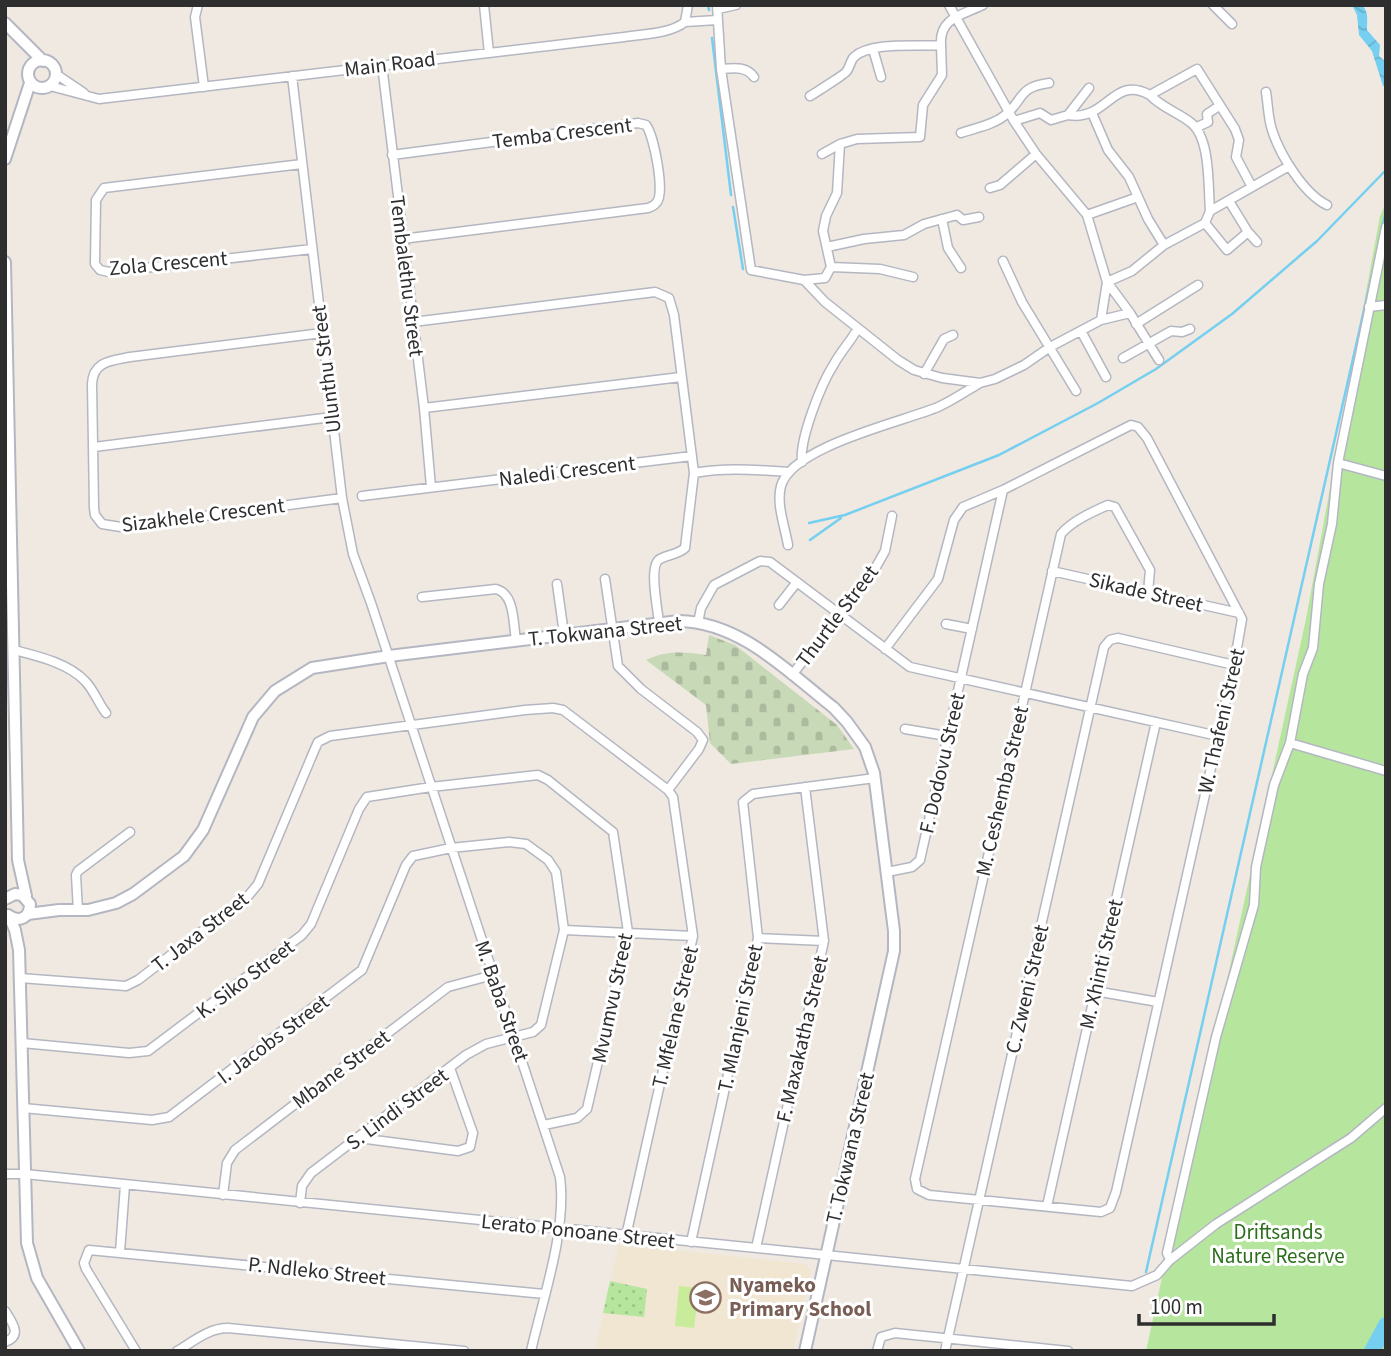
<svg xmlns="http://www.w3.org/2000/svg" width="1391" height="1356" font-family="'Source Sans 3',sans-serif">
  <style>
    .education { fill: #f0e6d1 }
    .grass { fill: #b6e59e }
    .cemetery { fill: url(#cemetery-stones) }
    .garden { fill: url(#garden-dots) }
    .pitch { fill: #c9ec9a }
    .water { fill: url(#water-waves) }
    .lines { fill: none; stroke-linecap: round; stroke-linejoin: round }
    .stream { stroke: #75cff0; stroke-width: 2.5 }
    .river { stroke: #75cff0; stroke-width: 16 }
    .minor-casing { stroke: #b4b7c1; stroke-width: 11 }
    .tertiary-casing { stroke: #b4b7c1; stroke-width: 14 }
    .minor { stroke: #fff; stroke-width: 8 }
    .tertiary { stroke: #fff; stroke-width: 10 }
    .labels { text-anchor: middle; stroke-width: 6; stroke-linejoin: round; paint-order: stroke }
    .street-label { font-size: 21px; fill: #2e2e2e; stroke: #fff }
    .park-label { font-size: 21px; fill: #2c6e1b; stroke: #fff }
    .education-label { font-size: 21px; font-weight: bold; fill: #785e54; stroke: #fff; text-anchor: start }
  </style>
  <defs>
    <pattern id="cemetery-stones" width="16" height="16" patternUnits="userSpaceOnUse" patternTransform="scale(1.75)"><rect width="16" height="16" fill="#c8d9b8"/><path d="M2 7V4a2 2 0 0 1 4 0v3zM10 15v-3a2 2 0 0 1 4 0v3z" fill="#acbb9e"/></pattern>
    <pattern id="garden-dots" width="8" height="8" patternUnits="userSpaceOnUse" patternTransform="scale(1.75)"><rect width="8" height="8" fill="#b6e59e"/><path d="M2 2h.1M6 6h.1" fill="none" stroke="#9dc588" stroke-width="1.8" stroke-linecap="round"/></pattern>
    <pattern id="water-waves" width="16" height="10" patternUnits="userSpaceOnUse" patternTransform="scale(1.75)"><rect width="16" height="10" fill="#75cff0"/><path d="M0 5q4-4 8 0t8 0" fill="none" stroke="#66b2ce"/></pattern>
  </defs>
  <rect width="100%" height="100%" fill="#efe9e1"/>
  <path class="education" d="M619 1244 805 1264 811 1271 793 1351H595Z"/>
  <path class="grass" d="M1386 203V1351H1146L1306 619 1380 216Z"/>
  <path class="cemetery" d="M709 635 735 645 837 725 854 749 731 764 710 743 706 705 646 660C667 650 685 652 706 655Z"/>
  <path class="garden" d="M610 1281 647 1289 644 1317 603 1313Z"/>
  <path class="pitch" d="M679 1286 699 1288 694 1328 675 1326Z"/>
  <path class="water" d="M1352 5H1362C1369 12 1367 20 1367 30L1380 45 1379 56 1385 61V86H1383L1372 51 1359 35 1357 15Z"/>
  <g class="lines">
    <path class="stream" d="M708 5 709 10
      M712 38 731 195
      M733 207 743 269
      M1382 227 1386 212
      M809 523 845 515 999 455 1098 403 1156 369 1232 314 1317 241 1386 170
      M810 540 841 518
      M1146 1272 1379 244"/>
    <path class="river" d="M1372 1351 1386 1325"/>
    <defs>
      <path id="minor" d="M198 5 195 17 204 87
        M484 5 489 53
        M717 5 721 69 751 270 804 280 825 302 898 360 914 370 942 378 980 383 995 379 1024 365 1050 347 1101 320 1107 282 1130 313 1159 360
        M949 5 1014 121 1036 154 1087 215 1107 282 1132 271 1164 245 1205 223 1210 211
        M1213 5 1232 24
        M718 9 736 5
        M685 22 717 20
        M685 22 688 5
        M873 49 881 77
        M382 65 424 408 431 487
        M721 69C734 68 746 66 754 77
        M56 74 84 93
        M292 76 342 498 353 554 371 603 560 1177C567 1230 543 1298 531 1351
        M50 86 99 99 624 37C643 34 670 34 685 22
        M1266 92C1268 104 1268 118 1272 130 1280 155 1304 194 1327 205
        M1150 95C1161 107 1177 112 1190 122 1211 137 1208 187 1210 211L1289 166
        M810 96C812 95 845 74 846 72 850 68 850 61 854 57 871 41 918 47 941 45 939 18 962 15 983 5
        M1068 115C1107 122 1113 74 1150 95L1197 69 1235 129 1239 140 1236 157 1252 187
        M1014 121 1040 113 1051 120 1068 115 1089 88
        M1197 127 1208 122 1207 114 1219 106
        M961 133C975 128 993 125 1004 116 1024 101 1017 87 1049 83
        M822 154 840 144
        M392 155 638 123 646 125C654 136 665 192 657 202 655 205 651 207 648 208L402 239
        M302 164 104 188 96 200 95 264 100 270 109 272 312 249
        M990 188 1000 185 1036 154
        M1138 197 1148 219 1164 245
        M1229 201 1248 232
        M1087 215 1138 197 1129 177 1108 150 1092 113
        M942 219 948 248 961 268
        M1205 223 1227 250 1248 232 1257 242
        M827 247 864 239 904 235 924 224 957 215 963 220 979 217
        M1003 261 1022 302 1076 391
        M831 267 880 269 913 277
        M804 280 825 278 831 267 823 231 826 216 837 193 840 144 857 139 920 137 923 105 942 75 941 45
        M1369 307 1386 305
        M1101 320 1130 313
        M413 322 655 292 669 298 674 315 694 473C726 467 757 470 789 472
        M1136 324 1198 285
        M1081 331 1106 377
        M322 333 130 357C111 361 93 361 92 384L94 508 95 515 102 524 121 527 342 498
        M1123 358 1171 331 1182 332 1190 329
        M924 374 944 339 953 335
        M424 408 681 377
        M94 447 332 417
        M802 462C799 440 821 384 834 364 841 351 851 341 858 328
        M1338 463 1386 476
        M362 496 692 456
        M788 545C785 527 776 504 781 486 792 446 902 422 938 407 952 401 966 391 980 383
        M1052 571 1239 613
        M605 579 618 666 641 689 697 732 703 740 699 749 668 790
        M557 584 564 634
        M422 597 496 589C515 594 513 623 516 640
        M779 605 797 582
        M659 623C658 610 648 565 660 559 669 554 677 555 685 548L694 473
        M698 623 701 608 714 585 760 561 770 562 910 667 1218 736
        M946 624 972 629
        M885 649 938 579 954 520 963 507 1003 490 1131 425 1138 427 1147 438 1242 619 1234 665 1116 1192 1110 1208 1101 1212 929 1195 917 1189 915 1179 1061 534C1072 521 1092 512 1108 505L1115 507 1150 570 1148 592
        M14 650C37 656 68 663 85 681 94 690 98 703 106 713
        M792 675 876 567 885 551 892 516
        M905 729 947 736
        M1290 743 1386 771
        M887 872 912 867 920 860 1003 490
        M78 911 76 875 78 871 130 832
        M564 930 693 936
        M758 938 824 941
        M20 978 126 986 138 980 248 896 258 884 314 751 318 742 330 736 525 710 553 708 563 710 668 790 673 797 693 936 626 1236
        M1095 991 1158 1002
        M22 1043 129 1053 148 1051 302 935 311 924 359 809 367 797 431 787 538 775 548 780 613 832 628 932 587 1109 577 1118 544 1125
        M23 1108 152 1120 169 1117 362 970 406 865 413 856 418 855 451 848 509 842 526 844 548 860 556 872 564 930 541 1025 533 1032 486 1044 466 1055 311 1173 302 1186 300 1203
        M359 1138 458 1151 470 1147 473 1133 450 1068
        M5 1174H25L1132 1286 1157 1275 1170 1260 1167 1253 1216 1037 1254 905 1256 867 1274 785 1290 743 1303 674 1313 648 1319 584 1332 524 1338 463 1386 227
        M223 1195 227 1163 235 1150 448 987 493 975
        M1047 1206 1156 722
        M691 1242 758 938 743 802 753 794 875 778
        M756 1248 824 941 805 787
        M120 1252 125 1185
        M1170 1260 1216 1224 1351 1138 1386 1108
        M5 1311C12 1322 23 1336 5 1342
        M136 1351 86 1269 84 1263 89 1250 544 1294
        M177 1351C194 1341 209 1328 228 1328L464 1351
        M877 1351 881 1337 895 1333 1068 1351
        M945 1351 1104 647 1110 640 1118 638 1234 665"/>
      <path id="tertiary" d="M5 23 43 61
        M28 74a14 14 0 1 1 28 0a14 14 0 1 1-28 0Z
        M5 159 30 83
        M5 262 18 860 26 896
        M5 899 15 894 22 895 30 904C30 918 19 923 8 915
        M28 914 59 910H88L116 903 133 894 184 856 203 830 253 717 275 691 312 668 389 656 679 621C741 622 788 672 834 708L847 722 865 747 874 773 894 931V951L805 1351
        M9 916 15 930 19 950 27 1243 37 1278 79 1351"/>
    </defs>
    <use href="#minor" class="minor-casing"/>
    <use href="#tertiary" class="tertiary-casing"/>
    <use href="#minor" class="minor"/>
    <use href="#tertiary" class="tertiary"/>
  </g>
  <defs>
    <symbol id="school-ring" viewBox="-11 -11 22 22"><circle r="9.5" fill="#fff" stroke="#8d6e63" stroke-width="1.5"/><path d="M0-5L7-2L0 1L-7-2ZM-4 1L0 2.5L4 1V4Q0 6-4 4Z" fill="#8d6e63"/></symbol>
  </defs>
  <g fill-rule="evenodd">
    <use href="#school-ring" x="688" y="1280" width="35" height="35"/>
  </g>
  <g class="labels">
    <g class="street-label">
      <text transform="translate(390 64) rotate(-7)" y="7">Main Road</text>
      <text transform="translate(562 133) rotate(-7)" y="7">Temba Crescent</text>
      <text transform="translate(168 263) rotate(-5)" y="7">Zola Crescent</text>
      <text transform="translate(407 276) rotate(83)" y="7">Tembalethu Street</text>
      <text transform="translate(326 369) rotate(-97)" y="7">Ulunthu Street</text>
      <text transform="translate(567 471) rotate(-7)" y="7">Naledi Crescent</text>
      <text transform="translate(203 515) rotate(-7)" y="7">Sizakhele Crescent</text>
      <text transform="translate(1146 592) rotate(13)" y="7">Sikade Street</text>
      <text transform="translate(837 616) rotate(-53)" y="7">Thurtle Street</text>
      <text transform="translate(605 631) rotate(-6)" y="7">T. Tokwana Street</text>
      <text transform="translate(1221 721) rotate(-77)" y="7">W. Thafeni Street</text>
      <text transform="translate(942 763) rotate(-77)" y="7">F. Dodovu Street</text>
      <text transform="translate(1002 791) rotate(-77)" y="7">M. Ceshemba Street</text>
      <text transform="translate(200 932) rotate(-38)" y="7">T. Jaxa Street</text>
      <text transform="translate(1101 964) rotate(-77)" y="7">M. Xhinti Street</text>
      <text transform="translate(245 979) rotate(-37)" y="7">K. Siko Street</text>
      <text transform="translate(1027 989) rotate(-77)" y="7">C. Zweni Street</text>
      <text transform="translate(612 998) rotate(-78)" y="7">Mvumvu Street</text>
      <text transform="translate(502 1001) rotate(71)" y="7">M. Baba Street</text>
      <text transform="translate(675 1017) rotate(-77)" y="7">T. Mfelane Street</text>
      <text transform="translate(740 1018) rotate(-78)" y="7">T. Mlanjeni Street</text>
      <text transform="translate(273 1039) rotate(-37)" y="7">I. Jacobs Street</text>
      <text transform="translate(802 1039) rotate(-77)" y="7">F. Maxakatha Street</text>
      <text transform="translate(341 1069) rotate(-37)" y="7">Mbane Street</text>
      <text transform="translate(397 1109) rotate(-37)" y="7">S. Lindi Street</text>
      <text transform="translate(850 1148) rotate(-77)" y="7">T. Tokwana Street</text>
      <text transform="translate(578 1231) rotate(6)" y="7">Lerato Ponoane Street</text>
      <text transform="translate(317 1271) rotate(6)" y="7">P. Ndleko Street</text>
    </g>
    <g class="park-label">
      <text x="1278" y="1239">Driftsands<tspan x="1278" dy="24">Nature Reserve</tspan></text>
    </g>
    <g class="education-label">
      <text x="729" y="1292">Nyameko<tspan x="729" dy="24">Primary School</tspan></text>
    </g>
  </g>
  <rect width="1391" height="1356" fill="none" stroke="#2e2e2e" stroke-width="14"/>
  <path d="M1139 1314v10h135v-10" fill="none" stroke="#2e2e2e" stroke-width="3.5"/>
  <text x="1150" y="1314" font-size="21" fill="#2e2e2e" stroke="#ffffff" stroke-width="5" paint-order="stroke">100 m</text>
</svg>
